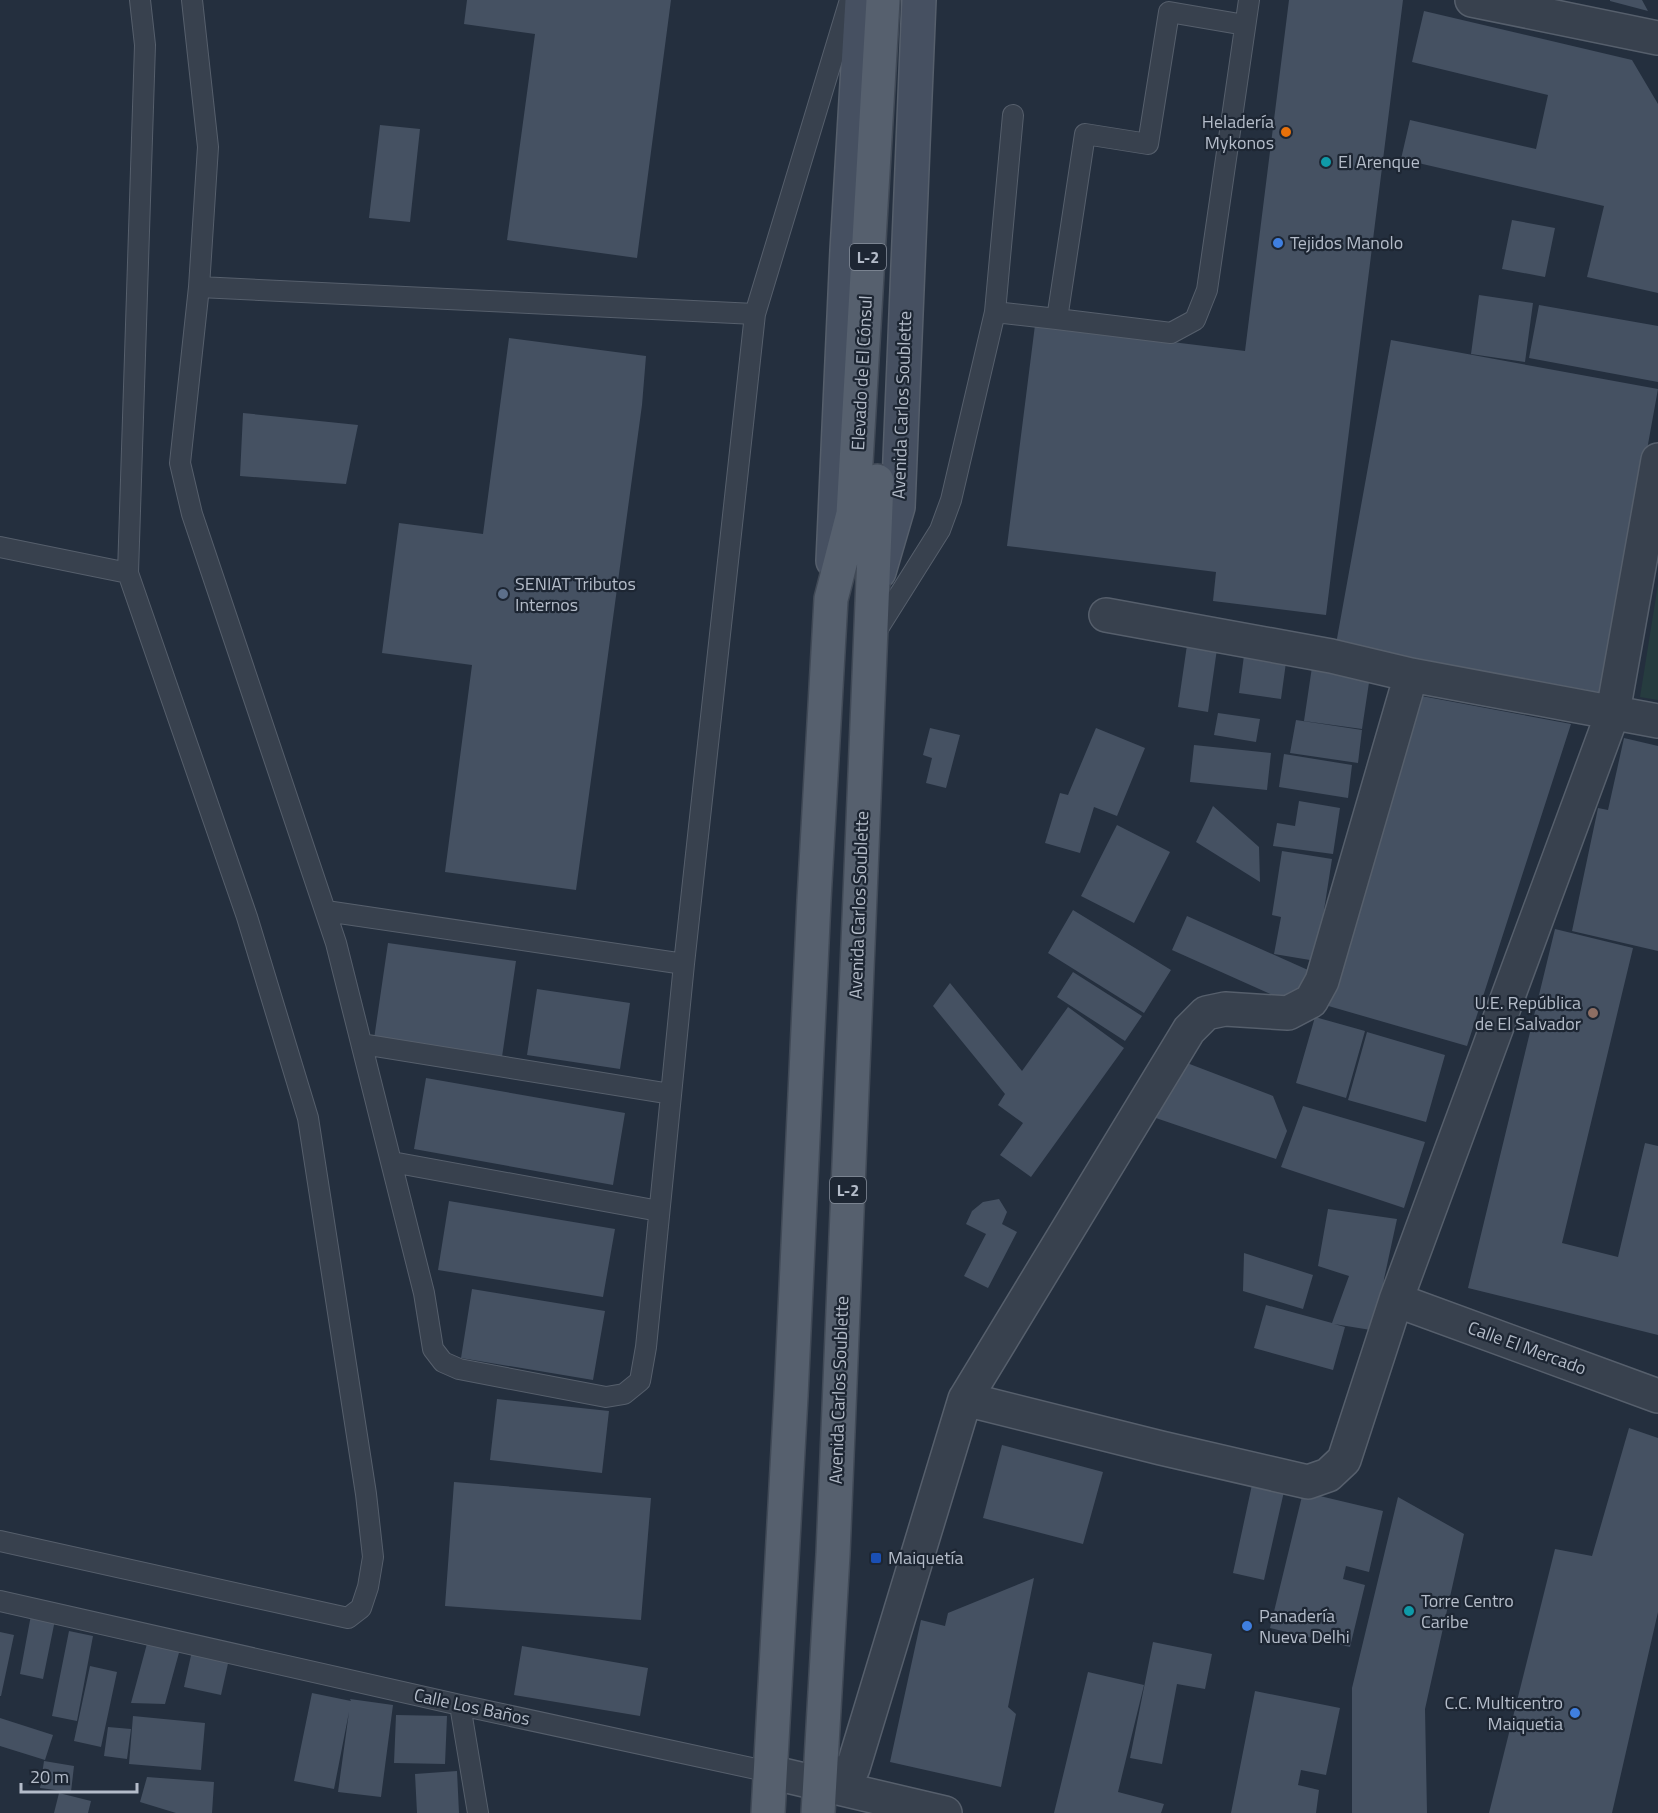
<svg xmlns="http://www.w3.org/2000/svg" width="1658" height="1813" font-family="'Titillium Web',sans-serif">
  <style>
    .green { fill: #263c3f }
    .building { fill: #455162 }
    .lines { fill: none; stroke-linecap: round; stroke-linejoin: round }
    .lane-casing { stroke: #565f6c; stroke-width: 22 }
    .street-casing { stroke: #565f6c; stroke-width: 36 }
    .secondary-casing { stroke: #565f6c; stroke-width: 36 }
    .primary-casing { stroke: #414a57; stroke-width: 36 }
    .lane { stroke: #38414e; stroke-width: 20 }
    .street { stroke: #38414e; stroke-width: 33 }
    .secondary { stroke: #465061; stroke-width: 33 }
    .primary { stroke: #56606e; stroke-width: 33 }
    .food-dot { fill: #e8710a; stroke: #1d2633; stroke-width: 2 }
    .culture-dot { fill: #0f9aa8; stroke: #1d2633; stroke-width: 2 }
    .shop-dot { fill: #3f7fe0; stroke: #1d2633; stroke-width: 2 }
    .service-dot { fill: #5c6f8a; stroke: #1d2633; stroke-width: 2 }
    .education-dot { fill: #8d6e63; stroke: #1d2633; stroke-width: 2 }
    .transit-dot { fill: #1a4fb4; stroke: #1d2633; stroke-width: 2 }
    .labels { text-anchor: middle; stroke-width: 4.5; stroke-linejoin: round; paint-order: stroke }
    .shield { fill: #1d2633; stroke: #878f9c; stroke-width: 1.5 }
    .shield-label { font-size: 16px; font-weight: bold; fill: #b4bcc9 }
    .poi-label { font-size: 18px; fill: #b4bcc9; stroke: #1d2633; text-anchor: start }
    .street-label { font-size: 18px; fill: #b4bcc9; stroke: #1d2633 }
  </style>
  <rect width="100%" height="100%" fill="#242f3e"/>
  <path class="green" d="M1658 584V700L1640 697Z"/>
  <path class="building" d="M467 0H671L637 258 507 240 535 34 464 24Z
    M1289 0H1403L1326 615 1213 601 1216 572 1007 546 1035 325 1245 351Z
    M1610 0H1642L1648 11 1610 1Z
    M1424 11 1632 60 1658 104V293L1587 277 1604 206 1401 159 1410 120 1536 149 1548 95 1412 62Z
    M380 125 420 129 410 222 369 218Z
    M1512 220 1555 228 1545 277 1502 269Z
    M1479 295 1533 303 1525 362 1471 354Z
    M1539 305 1658 326V382L1529 358Z
    M509 338 646 356 642 405 576 890 445 872 472 665 382 653 399 523 483 534Z
    M1391 340 1658 389 1603 693 1336 644Z
    M243 413 358 425 346 484 240 476Z
    M1187 645 1217 649 1208 712 1178 707Z
    M1245 648 1287 655 1281 699 1239 693Z
    M1312 667 1370 676 1362 729 1304 721Z
    M1416 695 1571 724 1467 1046 1325 1005Z
    M1218 713 1260 719 1256 742 1214 735Z
    M1296 720 1362 730 1358 763 1290 753Z
    M930 728 960 735 946 788 926 783 932 758 923 755Z
    M1096 728 1145 748 1117 816 1094 807 1080 853 1045 843 1060 793 1068 795Z
    M1624 738 1658 746V951L1572 931 1598 808 1608 810Z
    M1194 745 1271 753 1267 790 1190 782Z
    M1284 754 1352 765 1348 798 1279 787Z
    M1299 801 1340 808 1333 854 1273 846 1277 823 1295 826Z
    M1213 806 1259 847 1260 882 1196 842Z
    M1117 825 1170 852 1134 923 1081 896Z
    M1282 851 1332 859 1316 961 1274 954 1281 917 1272 915Z
    M1073 910 1171 970 1144 1013 1048 953Z
    M1187 916 1308 970 1293 1004 1172 950Z
    M1555 929 1633 948 1562 1243 1618 1257 1645 1143 1658 1146V1335L1468 1288Z
    M388 943 516 961 502 1057 374 1039Z
    M1073 972 1142 1016 1125 1041 1057 997Z
    M950 983 1022 1071 1068 1007 1124 1048 1031 1177 1000 1155 1023 1123 998 1105 1005 1094 933 1006Z
    M537 989 630 1003 620 1069 527 1055Z
    M1315 1017 1365 1031 1346 1098 1296 1083Z
    M1367 1032 1445 1055 1426 1122 1348 1100Z
    M1187 1063 1273 1096 1287 1131 1276 1159 1153 1117Z
    M426 1078 625 1113 613 1185 414 1149Z
    M1303 1106 1425 1142 1404 1208 1281 1167Z
    M999 1199 1007 1212 1002 1224 1017 1232 988 1288 964 1276 986 1234 966 1224 972 1211 983 1202Z
    M449 1201 615 1229 603 1297 438 1270Z
    M1328 1209 1397 1219 1384 1279 1377 1331 1334 1324 1345 1327 1333 1370 1254 1348 1266 1305 1332 1323 1349 1276 1318 1266Z
    M1244 1253 1313 1275 1303 1309 1243 1291Z
    M472 1289 605 1311 593 1380 461 1358Z
    M497 1399 609 1411 602 1473 490 1460Z
    M1629 1428 1658 1438V1612L1612 1813H1489L1555 1549 1592 1556Z
    M1002 1445 1103 1472 1083 1544 983 1518Z
    M1253 1480 1285 1487 1264 1580 1233 1573Z
    M454 1482 651 1498 641 1620 445 1606Z
    M1303 1492 1383 1511 1369 1572 1346 1566 1343 1579 1365 1585 1350 1647 1270 1628Z
    M1398 1497 1464 1534 1425 1709 1427 1813H1352V1688Z
    M1034 1578 1008 1707 1016 1714 1001 1787 890 1762 921 1620 945 1626 948 1613Z
    M31 1615 55 1620 43 1679 20 1674Z
    M69 1631 93 1636 77 1721 52 1716Z
    M0 1632 14 1635 1 1696H0Z
    M148 1640 180 1649 165 1704 131 1703Z
    M1153 1642 1212 1654 1205 1689 1177 1684 1162 1764 1130 1758Z
    M522 1646 648 1668 640 1716 514 1695Z
    M192 1651 229 1659 221 1695 184 1687Z
    M90 1666 117 1672 101 1747 74 1741Z
    M1088 1672 1144 1685 1118 1792 1164 1804 1161 1813H1054Z
    M1255 1691 1340 1708 1326 1775 1301 1770 1298 1785 1319 1790 1316 1813H1231Z
    M312 1693 351 1701 350 1699 393 1705 381 1797 338 1792 349 1712 334 1789 294 1781Z
    M396 1715 447 1716 445 1764 394 1763Z
    M133 1716 205 1723 201 1770 129 1764Z
    M0 1718 53 1735 45 1760 0 1746Z
    M108 1727 131 1729 127 1759 104 1756Z
    M44 1761 74 1766 71 1792 40 1788Z
    M457 1771 459 1813H417L415 1774Z
    M147 1777 214 1782 212 1813H176L140 1802Z
    M59 1793 91 1801 88 1813H54Z"/>
  <g class="lines">
    <defs>
      <path id="lane" d="M192 0 208 147 199 287 755 314 850 0
        M1245 25 1169 12 1148 144 1085 134 1057 319 1171 333 1195 320 1207 290 1249 0
        M199 287 180 463 192 514 336 943 424 1293 433 1349 443 1362 459 1369 606 1397 624 1394 640 1381 646 1347 684 964 755 314
        M995 312 1057 319
        M0 547 128 573
        M874 635 940 530 951 500 995 312 1013 115
        M326 911 684 964
        M362 1044 671 1094
        M392 1162 659 1211
        M0 1541 348 1618 361 1608 368 1587 373 1557 366 1494 308 1118 247 917 128 573 145 45 140 0
        M0 1601 460 1705 770 1772
        M460 1705 478 1813"/>
      <path id="street" d="M1472 0 1658 38
        M1106 615 1331 656 1411 675
        M1396 1300 1658 1396
        M965 1399 1189 1030 1206 1013 1225 1009 1288 1013 1311 1001 1322 981 1411 675 1658 721
        M770 1772 945 1813
        M819 1783 853 1768 965 1399 1161 1448 1308 1482 1328 1475 1344 1460 1396 1300 1613 712 1658 460"/>
      <path id="secondary" d="M833 561 847 250 862 0
        M879 572 898 507 919 0"/>
      <path id="primary" d="M768 1813 791 1396 814 900 831 599 853 514 883 0
        M818 1813 833 1554 877 481"/>
    </defs>
    <use href="#lane" class="lane-casing"/>
    <use href="#street" class="street-casing"/>
    <use href="#secondary" class="secondary-casing"/>
    <use href="#primary" class="primary-casing"/>
    <use href="#lane" class="lane"/>
    <use href="#street" class="street"/>
    <use href="#secondary" class="secondary"/>
    <use href="#primary" class="primary"/>
  </g>
  <circle class="food-dot" cx="1286" cy="132" r="6"/>
  <g class="culture-dot">
    <circle cx="1326" cy="162" r="6"/>
    <circle cx="1409" cy="1611" r="6"/>
  </g>
  <g class="shop-dot">
    <circle cx="1278" cy="243" r="6"/>
    <circle cx="1247" cy="1626" r="6"/>
    <circle cx="1575" cy="1713" r="6"/>
  </g>
  <circle class="service-dot" cx="503" cy="594" r="6"/>
  <circle class="education-dot" cx="1593" cy="1013" r="6"/>
  <rect class="transit-dot" x="870" y="1552" width="12" height="12" rx="3"/>
  <g class="labels">
    <g class="shield">
      <rect x="850" y="244" width="36" height="26" rx="4.5"/>
      <rect x="830" y="1177" width="36" height="26" rx="4.5"/>
    </g>
    <g class="shield-label">
      <text x="868" y="263">L-2</text>
      <text x="848" y="1196">L-2</text>
    </g>
    <g class="poi-label">
      <text x="1274" y="128" text-anchor="end">Heladería<tspan x="1274" dy="21">Mykonos</tspan></text>
      <text x="1338" y="168">El Arenque</text>
      <text x="1290" y="249">Tejidos Manolo</text>
      <text x="515" y="590">SENIAT Tributos<tspan x="515" dy="21">Internos</tspan></text>
      <text x="1581" y="1009" text-anchor="end">U.E. República<tspan x="1581" dy="21">de El Salvador</tspan></text>
      <text x="888" y="1564">Maiquetía</text>
      <text x="1421" y="1607">Torre Centro<tspan x="1421" dy="21">Caribe</tspan></text>
      <text x="1259" y="1622">Panadería<tspan x="1259" dy="21">Nueva Delhi</tspan></text>
      <text x="1563" y="1709" text-anchor="end">C.C. Multicentro<tspan x="1563" dy="21">Maiquetia</tspan></text>
    </g>
    <g class="street-label">
      <text transform="translate(862 373) rotate(-87)" y="6">Elevado de El Cónsul</text>
      <text transform="translate(902 405) rotate(-88)" y="6">Avenida Carlos Soublette</text>
      <text transform="translate(859 905) rotate(-88)" y="6">Avenida Carlos Soublette</text>
      <text transform="translate(1527 1348) rotate(20)" y="6">Calle El Mercado</text>
      <text transform="translate(839 1390) rotate(-88)" y="6">Avenida Carlos Soublette</text>
      <text transform="translate(472 1707) rotate(12)" y="6">Calle Los Baños</text>
    </g>
  </g>
  <path d="M21 1783v9h116v-9" fill="none" stroke="#b4bcc9" stroke-width="3"/>
  <text x="30" y="1783" font-size="18" fill="#b4bcc9" stroke="#1d2633" stroke-width="4.5" paint-order="stroke">20 m</text>
</svg>
